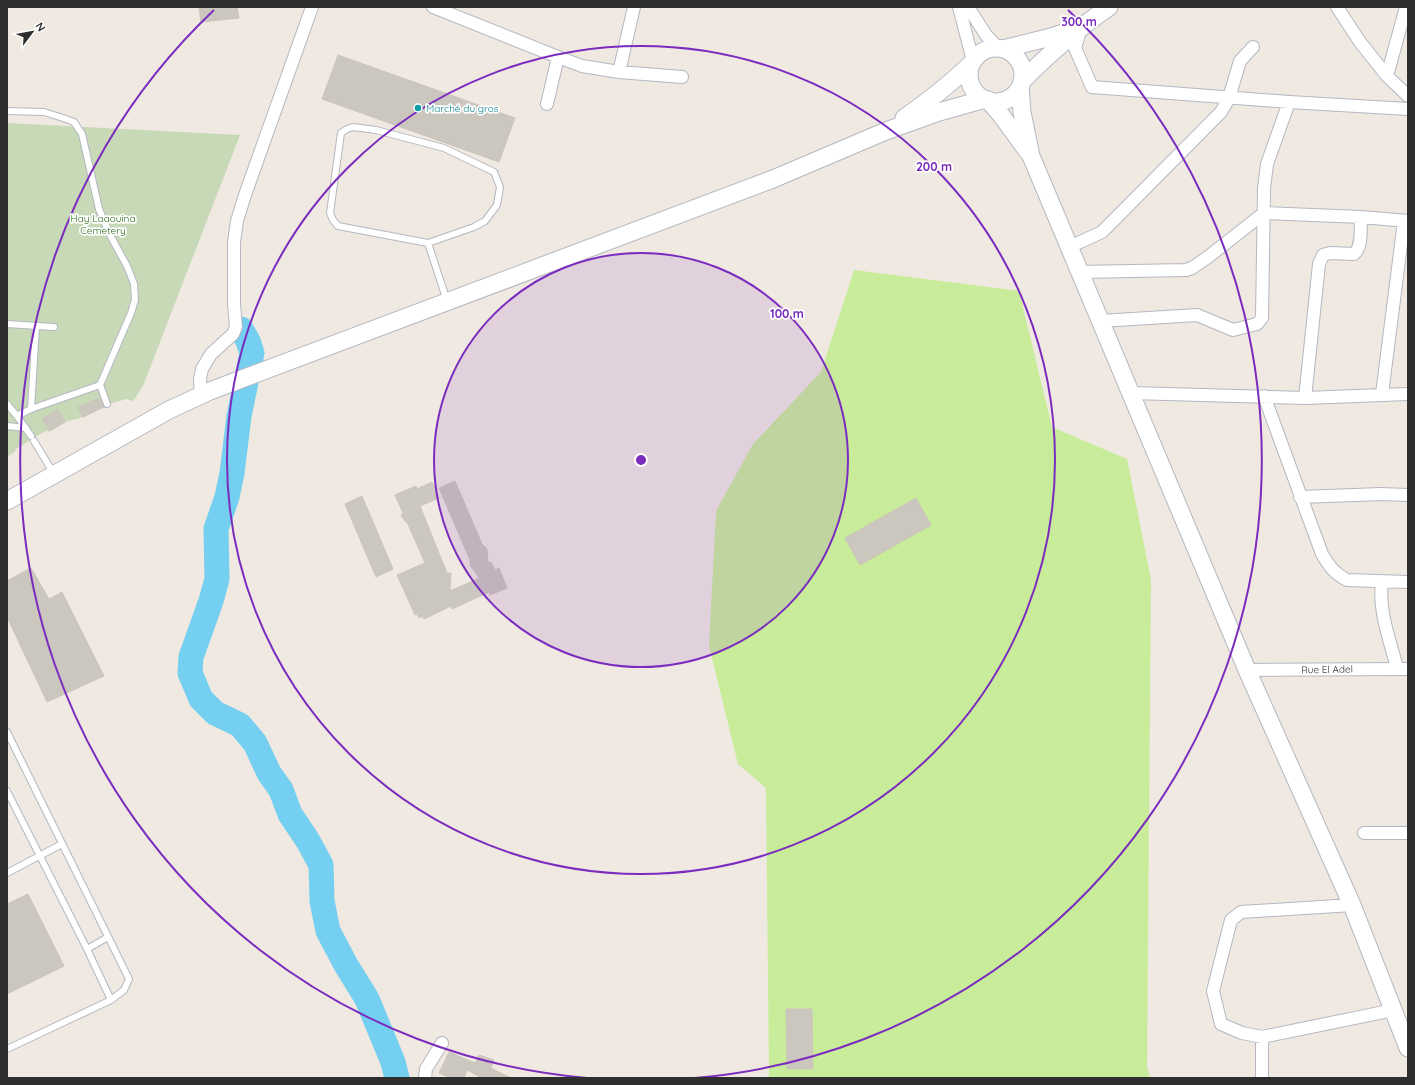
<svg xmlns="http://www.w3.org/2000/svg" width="1415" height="1085" font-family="Quicksand,sans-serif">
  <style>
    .cemetery { fill: #c8d9b8 }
    .pitch { fill: #c9ec9a }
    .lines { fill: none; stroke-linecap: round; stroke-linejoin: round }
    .river { stroke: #75cff0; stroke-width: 25 }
    .building { fill: #cbc7bf; stroke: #cbc5ba }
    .service-casing { stroke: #b4b7c1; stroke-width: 8 }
    .minor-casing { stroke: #b4b7c1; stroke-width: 14 }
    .secondary-casing { stroke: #b4b7c1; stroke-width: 19 }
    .service { stroke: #fff; stroke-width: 6 }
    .minor { stroke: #fff; stroke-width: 12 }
    .secondary { stroke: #fff; stroke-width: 17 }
    .ring { fill: none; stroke: #7b2cbf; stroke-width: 2 }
    .culture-dot { fill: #0f9aa8; stroke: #fff; stroke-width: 1.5 }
    .labels { text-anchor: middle; stroke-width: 3.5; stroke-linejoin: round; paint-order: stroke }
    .culture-label { font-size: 10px; fill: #0d838f; stroke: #fff; text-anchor: start }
    .park-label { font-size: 10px; fill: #2c6e1b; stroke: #fff }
    .street-label { font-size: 10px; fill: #2e2e2e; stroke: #fff }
    .centre { fill: #7b2cbf; stroke: #fff; stroke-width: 2 }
    .ring-label { font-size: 12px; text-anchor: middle; font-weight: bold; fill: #7b2cbf; stroke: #fff; stroke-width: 3.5; stroke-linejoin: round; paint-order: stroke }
  </style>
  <rect width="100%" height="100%" fill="#efe9e1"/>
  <path class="cemetery" d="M7 123 240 135 143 386 133 401 126 399 113 403 83 417 65 422 48 432 47 430 16 449 15 452 7 457Z"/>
  <path class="pitch" d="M854 270 1019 291 1052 427 1127 459 1151 580 1147 1067 1150 1078H769L766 788 738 764 709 646 716 511 753 444 821 372Z"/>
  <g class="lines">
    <path class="river" d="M241 329 248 341 252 353 239 416 232 473 227 497 216 529 217 579 211 601 191 657 190 673 201 699 215 713 240 725 255 743 269 773 281 790 290 814 308 841 321 865 322 901 328 931 346 965 367 999 393 1062 397 1078"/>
  </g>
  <path class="building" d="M199 7H237L239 18 201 22Z
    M338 55 515 118 499 162 322 99Z
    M99 398 104 407 83 417 78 407Z
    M58 409 65 422 50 431 42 419Z
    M455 481 482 544 487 549 488 562 492 563 495 570 499 568 507 588 490 595 489 592 452 609 451 606 424 619 423 616 419 618 417 614 415 615 397 575 425 563 407 522 405 521 401 516 403 513 395 495 416 486 417 489 432 482 439 498 420 506 447 573H451L450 591 479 578 470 565V560L439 488Z
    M362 496 393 569 376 577 345 504Z
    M916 498 931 525 860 565 845 538Z
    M31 568 49 599 62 592 104 676 47 702 7 617V581Z
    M28 894 64 966 7 994V904Z
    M786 1009H812L813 1069H787Z
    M449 1052 475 1063 479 1055 494 1060 491 1068 511 1078H482L467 1070 464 1078H451L439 1073Z"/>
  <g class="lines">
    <defs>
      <path id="service" d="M7 111 44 112 63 118 74 122 82 134 99 209 110 235 127 266 134 284 135 300 131 313 100 385 107 404
        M353 127 376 130 444 148 494 172 500 187 497 205 485 221 474 227 428 243 338 226 333 220 330 213 341 133 347 129Z
        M428 243 447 301
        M7 324 54 327
        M7 404 17 416 31 436
        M31 409 36 326
        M17 416 31 409 100 385
        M7 426 26 428
        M34 441 54 474
        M7 732 129 979 124 990 111 1000 7 1049
        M7 791 87 949 111 1000
        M7 873 62 844
        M87 949 108 937"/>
      <path id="minor" d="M433 7 558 57 582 66 619 72 682 77
        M959 7 973 61
        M968 7 986 35 998 48
        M1337 7 1360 42 1387 76 1408 96
        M1081 28 1075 48 1092 87 1289 102 1408 109
        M619 72 634 7
        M1387 76 1406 7
        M547 104 558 57
        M1069 247 1102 232 1221 112 1229 98 1240 61 1253 47
        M1080 272 1186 270 1192 268 1208 257 1264 213 1361 217 1408 221
        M1100 321 1197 315 1233 330 1257 324 1262 318 1264 189 1267 164 1289 102
        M1131 393 1305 398 1408 394
        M1382 394 1404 221
        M201 396 200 379 202 369 211 354 233 334 236 327 234 304V242L237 221 245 195 312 7
        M1264 396 1322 554C1329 566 1335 574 1347 580L1408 582
        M1305 398 1319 264 1323 255 1330 253 1354 254C1363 246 1360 228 1361 217
        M1300 497 1381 494 1408 495
        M1382 582C1378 611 1390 640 1397 668
        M1247 670 1408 669
        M1364 833H1408
        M1352 905 1241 912 1231 920 1213 991 1221 1024 1242 1033 1262 1037 1394 1010
        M425 1078 426 1069 442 1043
        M1262 1078V1037"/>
      <path id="secondary" d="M969 75a27 27 0 1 1 54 0a27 27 0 1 1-54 0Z
        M1003 49 1051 37 1072 30
        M1022 81C1049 54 1077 29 1109 7
        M1020 87 1022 112 1031 156 1247 670 1352 905 1408 1048
        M988 100 1001 115 1028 152
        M904 118C929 101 950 84 972 63
        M7 501 169 410 210 391 773 179 886 131 939 112 985 99"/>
    </defs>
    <use href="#service" class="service-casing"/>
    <use href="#minor" class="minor-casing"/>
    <use href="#secondary" class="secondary-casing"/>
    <use href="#service" class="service"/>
    <use href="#minor" class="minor"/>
    <use href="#secondary" class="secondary"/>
  </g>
  <circle cx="641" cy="460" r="207" fill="#7b2cbf" fill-opacity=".12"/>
  <g class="ring">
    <circle cx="641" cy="460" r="207"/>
    <circle cx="641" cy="460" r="414"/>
    <path d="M587 1078A620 620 0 0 1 214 10M1068 10A620 620 0 0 1 695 1078"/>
  </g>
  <circle class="culture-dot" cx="418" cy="108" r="4"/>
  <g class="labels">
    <g class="culture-label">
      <text x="426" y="112">Marché du gros</text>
    </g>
    <g class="park-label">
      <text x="103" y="222">Hay Laaouina<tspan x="103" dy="12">Cemetery</tspan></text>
    </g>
    <g class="street-label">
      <text transform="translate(1327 669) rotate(-1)" y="4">Rue El Adel</text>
    </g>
  </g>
  <circle cx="641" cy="460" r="6" class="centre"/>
  <g class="ring-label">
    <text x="1079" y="26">300 m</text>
    <text x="934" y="171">200 m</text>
    <text x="787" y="318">100 m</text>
  </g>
  <rect width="1415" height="1085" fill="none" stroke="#2e2e2e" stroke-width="16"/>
  <g transform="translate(32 32) rotate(58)" stroke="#ffffff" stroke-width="3" paint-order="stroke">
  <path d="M0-3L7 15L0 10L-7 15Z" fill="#2e2e2e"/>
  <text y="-6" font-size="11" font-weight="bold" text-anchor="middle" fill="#2e2e2e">N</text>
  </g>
</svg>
